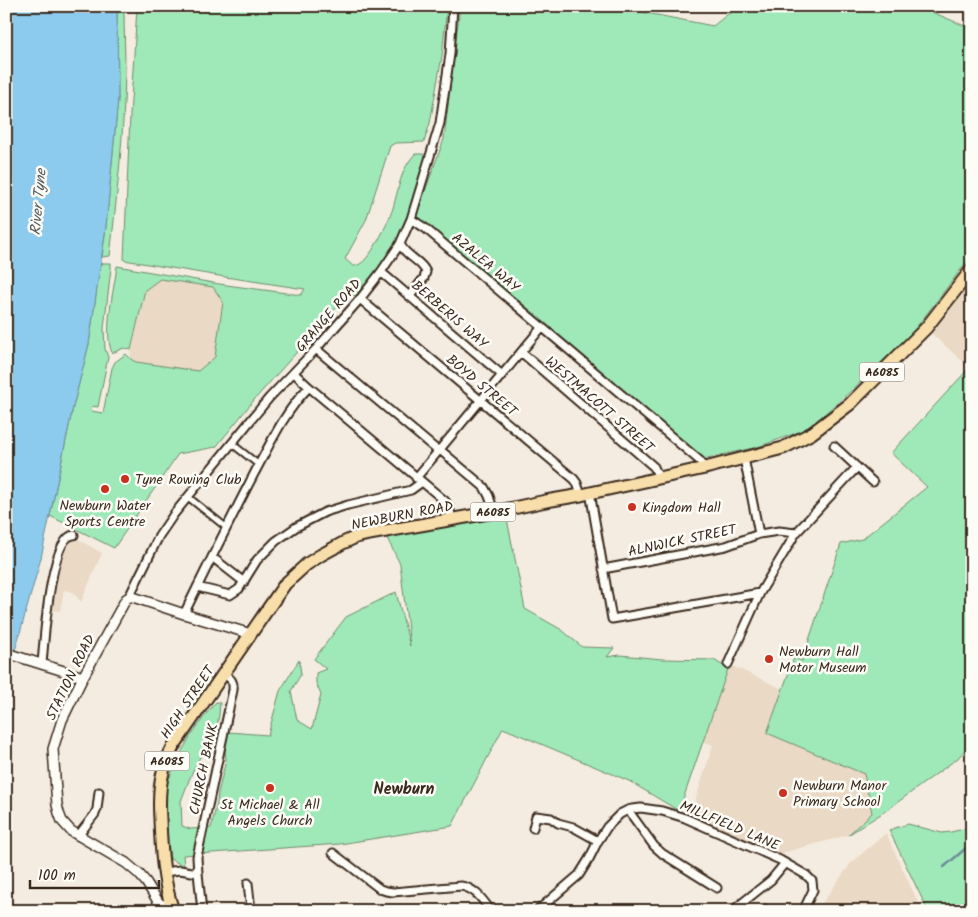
<svg xmlns="http://www.w3.org/2000/svg" width="978" height="917" font-family="Kalam,sans-serif">
  <style>
    .built { fill: #ead9c4 }
    .green { fill: #9fe9b8; stroke: #6d8a6b }
    .water { fill: #8ccbed; stroke: #6c8b9a }
    .lines { fill: none; stroke-linecap: round; stroke-linejoin: round }
    .stream { stroke: #6c8b9a; stroke-width: 2.5 }
    .pedestrian-casing { stroke: #3b2a1e; stroke-width: 9 }
    .minor-casing { stroke: #3b2a1e; stroke-width: 11 }
    .tertiary-casing { stroke: #3b2a1e; stroke-width: 12 }
    .primary-casing { stroke: #3b2a1e; stroke-width: 15 }
    .pedestrian { stroke: #fdfcf7; stroke-width: 5 }
    .minor { stroke: #fdfcf7; stroke-width: 7 }
    .tertiary { stroke: #fdfcf7; stroke-width: 9 }
    .primary { stroke: #f8deab; stroke-width: 11 }
    .poi-dot { fill: #c8321e; stroke: #fdfcf7; stroke-width: 2 }
    .labels { text-anchor: middle; stroke-width: 5; stroke-linejoin: round; paint-order: stroke }
    .shield { fill: #fdfcf7; stroke: #75695f; stroke-width: 1 }
    .shield-label { font-size: 12px; font-weight: bold; fill: #3b2a1e }
    .street-label { font-size: 14px; fill: #3b2a1e; stroke: #fdfcf7 }
    .poi-label { font-size: 14px; fill: #3b2a1e; stroke: #fdfcf7; text-anchor: start }
    .water-label { font-size: 15px; font-style: italic; fill: #535a5c; stroke: #fdfcf7 }
    .quarter-label { font-size: 16px; font-weight: bold; fill: #3b2a1e; stroke: #fdfcf7 }
  </style>
  <rect width="100%" height="100%" fill="#f4ece0"/>
  <filter id="ink" filterUnits="userSpaceOnUse"><feTurbulence type="fractalNoise" baseFrequency=".02" numOctaves="2"/><feDisplacementMap in="SourceGraphic" scale="10" xChannelSelector="R" yChannelSelector="G"/><feConvolveMatrix kernelMatrix="1 2 1 2 8 2 1 2 1" color-interpolation-filters="sRGB"/></filter>
  <g filter="url(#ink)">
    <path class="built" d="M160 279 213 287 223 301 215 357 198 371 136 362 132 360 130 357 145 290Z
      M972 281V365L970 368 931 333Z
      M74 537 102 553 81 602 73 592 64 590 60 611 51 610 57 568 61 553 69 541Z
      M728 664 783 689 767 733 864 774 872 813 848 835 775 855 691 814 713 745 703 741 728 669Z
      M886 833 922 911H818L823 902 851 863Z"/>
    <path class="green" d="M117 6H128L124 10C124 30 125 51 125 72 124 133 117 195 110 256L102 257 106 227 118 99Z
      M140 6H447L442 56 430 123 424 142 395 143 390 146 366 220 345 259 353 266C355 266 358 265 360 264 372 257 389 221 393 208 399 188 400 170 415 154H422L426 155 407 216 396 241 376 271 356 295 345 298 254 400 216 447 178 454 114 548 50 516 73 407 89 344 100 266 103 263H111V268L104 328 105 349 108 357 98 407 92 406 91 411 103 413 112 368 115 362 126 354 132 360 136 362 198 371 215 357 223 302 213 287 160 279 145 290 131 350 124 348 112 353C103 330 114 291 117 266L219 284 301 295 305 289 219 276 124 260 130 116 137 8Z
      M460 6H611L713 26 728 14 744 6H932V12L972 29V255L912 333 851 391 807 429 758 447 703 459 416 216 444 139Z
      M972 365V742L958 758 887 810 848 835 872 813 864 774 767 733 794 658 802 661 841 544 862 539 927 487 891 453Z
      M506 514 525 609 562 630 582 647 614 648 607 657 620 655 662 659 714 660 728 669 679 811 629 781 503 728 452 826 340 844 183 855 184 866 170 859 166 822V786L178 758 190 737 206 714 216 702 220 703 219 715 213 748 200 757 191 775 181 801 182 826 190 829 211 828 217 803 218 793 226 760 225 751 228 732 268 735 280 691 299 660 301 674 291 691 297 720 312 729 321 695 316 683V673L326 669 314 659 346 617 396 592 410 646 400 564 385 534Z
      M908 824 942 833 951 832 972 827V911H928L889 830Z"/>
    <path class="water" d="M6 6H117L118 99 106 227 89 344 73 407 41 558 16 647 6 678Z"/>
    <g class="lines">
      <path class="stream" d="M944 867 972 843"/>
      <defs>
        <path id="pedestrian" d="M231 443 259 465
          M188 497 227 528"/>
        <path id="minor" d="M411 219 425 228 700 461 705 468
          M400 244C406 257 421 260 426 272L424 278 410 296
          M381 272 502 375
          M360 299 574 479 577 483 581 495
          M316 349 438 451
          M521 352 654 467 659 478
          M294 373 309 387 445 501 449 507 452 519
          M834 446 873 482
          M439 449 484 487 489 496 494 512
          M744 458 759 534
          M416 478 542 327
          M590 492 612 619 760 593
          M212 557 244 582
          M603 569 726 546 759 534 779 531 796 533
          M197 587 230 595 239 589 257 560 276 541 296 527 325 512 348 505 411 490 422 482
          M129 597 159 536 174 514 269 398 316 349 360 299 381 272 400 244 411 219 440 123 450 54 453 6
          M184 614C207 567 230 520 254 474 270 444 285 411 309 387
          M42 664C44 643 50 536 74 535
          M728 664 760 593 796 533 857 467
          M628 810 654 846 663 854 717 888
          M533 828 536 816 551 818 558 823 573 827 598 841
          M78 836 95 814 97 809 99 792
          M333 853 380 889 386 891 393 892 461 886C475 888 483 900 491 911
          M164 872 180 870 198 873 202 911
          M198 873 197 857 233 690C234 681 231 679 224 674
          M248 883 251 911
          M537 911 579 875 589 859 598 841 607 827 620 814 628 810 632 809 641 808 662 811 685 818 780 860 806 875 812 881 813 890 803 911
          M732 911 771 880 785 863
          M765 911V909"/>
        <path id="tertiary" d="M6 653 83 677
          M171 905H163L159 903 146 882 139 874 126 863 71 831 62 821 59 813 57 805 53 749 62 720 83 677 126 599 129 597H133L184 614 251 634"/>
        <path id="primary" d="M173 911C163 881 161 849 160 819 159 803 159 787 163 772 165 763 169 755 173 747L285 584 307 564 321 555 343 543 356 537 369 534 494 512 546 501 581 495 705 468 783 448 812 433 850 404 926 328 972 269"/>
      </defs>
      <use href="#pedestrian" class="pedestrian-casing"/>
      <use href="#minor" class="minor-casing"/>
      <use href="#tertiary" class="tertiary-casing"/>
      <use href="#primary" class="primary-casing"/>
      <use href="#pedestrian" class="pedestrian"/>
      <use href="#minor" class="minor"/>
      <use href="#tertiary" class="tertiary"/>
      <use href="#primary" class="primary"/>
    </g>
  </g>
  <g class="poi-dot">
    <circle cx="125" cy="479" r="5"/>
    <circle cx="105" cy="489" r="5"/>
    <circle cx="632" cy="507" r="5"/>
    <circle cx="769" cy="659" r="5"/>
    <circle cx="270" cy="788" r="5"/>
    <circle cx="783" cy="793" r="5"/>
  </g>
  <g class="labels">
    <g class="shield">
      <rect x="859.5" y="362.5" width="45" height="19" rx="4"/>
      <rect x="470.5" y="502.5" width="45" height="19" rx="4"/>
      <rect x="144.5" y="751.5" width="45" height="19" rx="4"/>
    </g>
    <g class="shield-label">
      <text x="882" y="376">A6085</text>
      <text x="493" y="516">A6085</text>
      <text x="167" y="765">A6085</text>
    </g>
    <g class="street-label">
      <text transform="translate(486 262) rotate(40)" y="5">AZALEA WAY</text>
      <text transform="translate(450 314) rotate(41)" y="5">BERBERIS WAY</text>
      <text transform="translate(328 315) rotate(-49)" y="5">GRANGE ROAD</text>
      <text transform="translate(482 385) rotate(40)" y="5">BOYD STREET</text>
      <text transform="translate(600 404) rotate(41)" y="5">WESTMACOTT STREET</text>
      <text transform="translate(402 515) rotate(-11)" y="5">NEWBURN ROAD</text>
      <text transform="translate(682 540) rotate(-12)" y="5">ALNWICK STREET</text>
      <text transform="translate(70 677) rotate(-64)" y="5">STATION ROAD</text>
      <text transform="translate(187 702) rotate(-56)" y="5">HIGH STREET</text>
      <text transform="translate(203 769) rotate(-78)" y="5">CHURCH BANK</text>
      <text transform="translate(730 825) rotate(23)" y="5">MILLFIELD LANE</text>
    </g>
    <g class="poi-label">
      <text x="135" y="484">Tyne Rowing Club</text>
      <text x="105" y="510" text-anchor="middle">Newburn Water<tspan x="105" dy="16">Sports Centre</tspan></text>
      <text x="642" y="512">Kingdom Hall</text>
      <text x="779" y="656">Newburn Hall<tspan x="779" dy="16">Motor Museum</tspan></text>
      <text x="793" y="790">Newburn Manor<tspan x="793" dy="16">Primary School</tspan></text>
      <text x="270" y="809" text-anchor="middle">St Michael &amp; All<tspan x="270" dy="16">Angels Church</tspan></text>
    </g>
    <g class="water-label">
      <text transform="translate(38 202) rotate(-85)" y="5">River Tyne</text>
    </g>
    <g class="quarter-label">
      <text x="404" y="794">Newburn</text>
    </g>
  </g>
  <rect width="978" height="917" fill="none" stroke="#fdfcf7" stroke-width="25"/>
  <rect x="12" y="12" width="953" height="892" fill="none" stroke="#3b2a1e" stroke-width="2" filter="url(#ink)"/>
  <path d="M30 880v8h129v-8" fill="none" stroke="#3b2a1e" stroke-width="2.5"/>
  <text x="38" y="880" font-size="15" fill="#3b2a1e" stroke="#fdfcf7" stroke-width="4" paint-order="stroke">100 m</text>
</svg>
